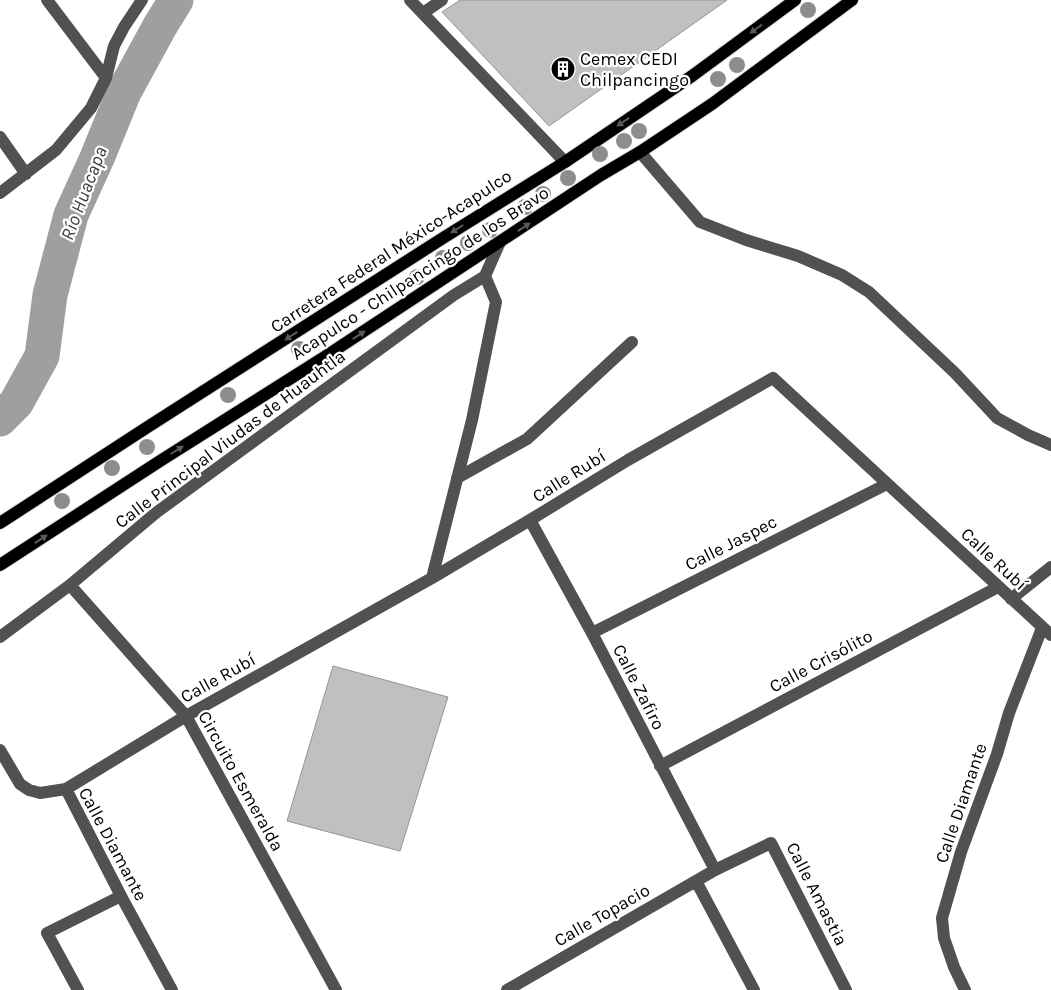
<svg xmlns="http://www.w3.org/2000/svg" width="1051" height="990" font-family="Karla,sans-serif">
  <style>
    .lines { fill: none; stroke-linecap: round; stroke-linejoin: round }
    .river { stroke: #9f9f9f; stroke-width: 35 }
    .building { fill: #c0c0c0; stroke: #959595 }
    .major-casing { stroke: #dbdbdb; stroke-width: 14 }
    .minor { stroke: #515151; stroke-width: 12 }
    .major { stroke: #000; stroke-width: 12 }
    .tree { fill: #8d8d8d }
    .oneway { fill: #595959 }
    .labels { text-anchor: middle; stroke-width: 4.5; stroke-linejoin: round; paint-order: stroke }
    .poi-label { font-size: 18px; fill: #000; stroke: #fff; text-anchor: start }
    .street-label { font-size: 18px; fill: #000; stroke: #fff }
    .water-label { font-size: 19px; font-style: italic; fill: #404040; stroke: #fff }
  </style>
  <rect width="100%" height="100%" fill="#fff"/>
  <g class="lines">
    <path class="river" d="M0 419 16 403 42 356 50 295 71 215 97 158 124 92 160 26 176 0"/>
  </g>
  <path class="building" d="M460 0H727L549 126 442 12Z
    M333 666 448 697 400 851 287 821Z"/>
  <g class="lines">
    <defs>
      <path id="major" d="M0 523 146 428 443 238 565 162 692 76 795 0
        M0 565 160 461 326 356 601 175 640 152 712 104 852 0"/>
    </defs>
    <use href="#major" class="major-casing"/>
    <path class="minor" d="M47 0 106 78
      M410 0 565 162
      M423 13 442 0
      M0 137 26 174
      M640 152 700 222 746 240 798 256 842 275 869 292 955 373 997 418 1028 435 1051 445
      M0 193 56 150 91 108 106 78 114 46 124 27 142 0
      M457 478 527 439 632 342
      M530 520 592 633 715 870
      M432 578 472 420 496 302 485 276 500 242
      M70 585 186 716 336 990
      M1011 599 1051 567
      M592 633 887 484
      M0 637 70 585 157 512 454 295 485 276
      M0 750 20 784 29 790 40 793 66 789 186 716 432 578 530 520 628 460 773 378 1051 635
      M660 766 998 587
      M66 789 121 896 172 990
      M696 881 754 990
      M78 990 47 933 121 896
      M507 990 715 870 771 843 846 990
      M965 990 954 967 944 938 942 918 961 852 997 754 1009 713 1042 628"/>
    <use href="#major" class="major"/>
  </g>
  <g class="tree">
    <circle cx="808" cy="10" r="8"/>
    <circle cx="737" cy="65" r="8"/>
    <circle cx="718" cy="79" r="8"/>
    <circle cx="639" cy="131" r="8"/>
    <circle cx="624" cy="141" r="8"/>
    <circle cx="600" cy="154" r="8"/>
    <circle cx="568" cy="178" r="8"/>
    <circle cx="543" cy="194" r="8"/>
    <circle cx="525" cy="207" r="8"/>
    <circle cx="490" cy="230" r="8"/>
    <circle cx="468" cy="243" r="8"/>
    <circle cx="443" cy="258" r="8"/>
    <circle cx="417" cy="277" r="8"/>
    <circle cx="299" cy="349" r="8"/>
    <circle cx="228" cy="395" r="8"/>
    <circle cx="147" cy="447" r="8"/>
    <circle cx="112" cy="468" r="8"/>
    <circle cx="62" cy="501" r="8"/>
  </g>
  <defs><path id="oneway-solid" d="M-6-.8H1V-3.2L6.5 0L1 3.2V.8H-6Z" transform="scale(1.25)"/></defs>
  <g class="oneway">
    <use href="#oneway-solid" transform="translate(756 29) rotate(144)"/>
    <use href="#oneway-solid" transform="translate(623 122) rotate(146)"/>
    <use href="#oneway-solid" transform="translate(524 227) rotate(-33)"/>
    <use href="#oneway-solid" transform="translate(457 229) rotate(148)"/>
    <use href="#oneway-solid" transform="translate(359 335) rotate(-33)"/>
    <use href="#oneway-solid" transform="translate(291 336) rotate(147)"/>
    <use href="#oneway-solid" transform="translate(177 450) rotate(-32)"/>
    <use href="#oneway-solid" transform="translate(41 539) rotate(-33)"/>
  </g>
  <defs>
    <symbol id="building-disc" viewBox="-11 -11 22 22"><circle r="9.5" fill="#000" stroke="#fff"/><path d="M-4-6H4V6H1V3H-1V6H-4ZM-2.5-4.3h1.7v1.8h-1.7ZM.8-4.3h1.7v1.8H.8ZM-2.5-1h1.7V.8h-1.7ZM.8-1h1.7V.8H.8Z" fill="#fff"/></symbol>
  </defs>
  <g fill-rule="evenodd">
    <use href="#building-disc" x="549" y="55" width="28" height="28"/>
  </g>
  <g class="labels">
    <g class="poi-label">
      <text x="580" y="65">Cemex CEDI<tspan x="580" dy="21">Chilpancingo</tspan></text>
    </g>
    <g class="street-label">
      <text transform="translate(391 251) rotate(-33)" y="6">Carretera Federal México-Acapulco</text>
      <text transform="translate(420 273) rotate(-33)" y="6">Acapulco - Chilpancingo de los Bravo</text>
      <text transform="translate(230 439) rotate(-37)" y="6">Calle Principal Viudas de Huauhtla</text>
      <text transform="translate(569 476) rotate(-32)" y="6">Calle Rubí</text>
      <text transform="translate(731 543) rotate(-27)" y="6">Calle Jaspec</text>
      <text transform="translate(994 559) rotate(43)" y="6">Calle Rubí</text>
      <text transform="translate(821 661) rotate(-28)" y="6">Calle Crisólito</text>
      <text transform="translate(218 678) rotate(-29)" y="6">Calle Rubí</text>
      <text transform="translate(639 687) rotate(63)" y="6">Calle Zafiro</text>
      <text transform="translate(241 781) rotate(61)" y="6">Circuito Esmeralda</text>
      <text transform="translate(961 803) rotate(-71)" y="6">Calle Diamante</text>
      <text transform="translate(113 844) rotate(62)" y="6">Calle Diamante</text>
      <text transform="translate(817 894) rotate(63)" y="6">Calle Amastia</text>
      <text transform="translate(602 915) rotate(-30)" y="6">Calle Topacio</text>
    </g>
    <g class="water-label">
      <text transform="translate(83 193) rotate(-69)" y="7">Río Huacapa</text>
    </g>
  </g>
</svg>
